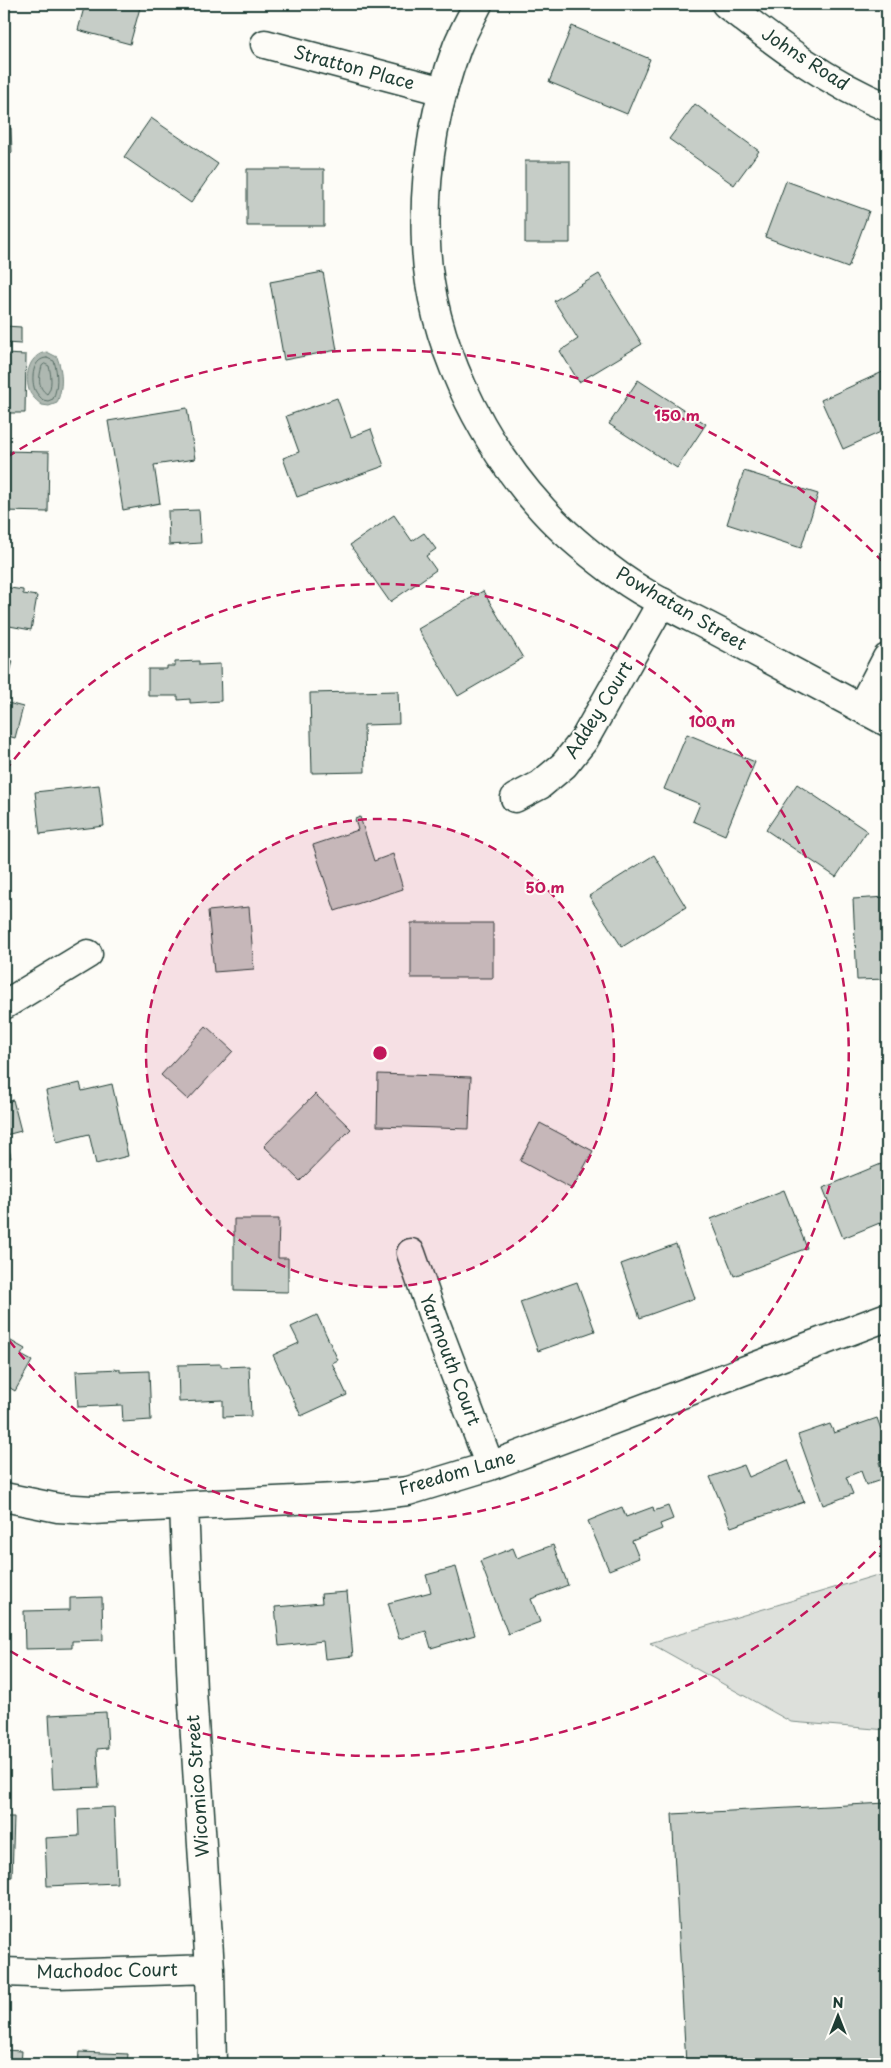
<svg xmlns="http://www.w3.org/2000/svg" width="891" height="2068" font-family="'Playpen Sans',sans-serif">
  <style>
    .green { fill: #dde0db; stroke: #7e8e88 }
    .water { fill: #aeb8b1; stroke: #75877f }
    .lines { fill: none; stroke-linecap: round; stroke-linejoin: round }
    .shore { stroke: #586e66; stroke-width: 1 }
    .building { fill: #c6cdc7; stroke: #1f3d34 }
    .minor-casing { stroke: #1f3d34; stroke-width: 31 }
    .tertiary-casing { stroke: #1f3d34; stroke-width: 31 }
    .minor { stroke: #fdfcf7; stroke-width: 28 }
    .tertiary { stroke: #fdfcf7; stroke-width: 28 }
    .ring { fill: none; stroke: #c2185b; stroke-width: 2.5; stroke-dasharray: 9 6 }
    .labels { text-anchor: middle; stroke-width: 4; stroke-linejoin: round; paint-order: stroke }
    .street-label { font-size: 18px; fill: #1f3d34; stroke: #fdfcf7 }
    .centre { fill: #c2185b; stroke: #fdfcf7; stroke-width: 2.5 }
    .ring-label { font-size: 15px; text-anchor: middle; font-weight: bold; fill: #c2185b; stroke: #fdfcf7; stroke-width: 4; stroke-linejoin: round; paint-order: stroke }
  </style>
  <rect width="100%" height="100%" fill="#fdfcf7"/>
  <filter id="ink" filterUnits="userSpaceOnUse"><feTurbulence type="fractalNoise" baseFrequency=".02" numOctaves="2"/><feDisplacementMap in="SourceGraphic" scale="10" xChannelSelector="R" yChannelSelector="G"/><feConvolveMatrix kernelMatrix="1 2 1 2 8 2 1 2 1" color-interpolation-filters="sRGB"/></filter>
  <g filter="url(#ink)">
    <path class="green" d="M874 1576 887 1577V1730L791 1722 650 1643Z"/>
    <path class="water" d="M47 352 57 357C63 373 63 387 57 403L49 406 42 405C37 401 31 396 29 390 24 374 30 354 47 352Z"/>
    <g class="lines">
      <path class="shore" d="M47 358 54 361C58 374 58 387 53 399L48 401 43 400C39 396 35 392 34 387 31 375 34 358 47 358Z
        M45 364 49 366C51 375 53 387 47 394 37 387 39 377 42 366Z"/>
    </g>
    <path class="building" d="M85 4H141L130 44 78 30Z
      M572 26 650 59 627 114 549 82Z
      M695 104 759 151 734 185 669 139Z
      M151 118 218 164 191 203 124 157Z
      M11 128 12 153H4V129Z
      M525 161H570V243H525Z
      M247 169H324V226H247Z
      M786 181 869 211 848 268 765 237Z
      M887 260V279L880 275Z
      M323 272 337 350 284 360 270 282Z
      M599 274 642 344 579 382 560 351 578 339 554 301Z
      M5 326 21 327V344L5 343Z
      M4 354 26 355 25 413H4Z
      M887 370V440L883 431 843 449 821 400Z
      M638 380 706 424 677 468 609 424Z
      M337 398 351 437 371 429 384 466 297 497 283 458 299 452 286 416Z
      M187 408 195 459 154 465 160 503 123 510 108 421Z
      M4 451 49 452 48 512 4 511Z
      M744 471 818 494 801 548 727 524Z
      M199 510 201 543 169 545 168 511Z
      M394 515 412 541 424 533 436 549 426 556 436 570 390 602 350 545Z
      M4 587 23 590V594L37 596 31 630 4 625Z
      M483 591 523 658 458 696 418 629Z
      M4 659 13 661 4 696Z
      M199 661V665L220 664 221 701 190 703V699L178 700V696H148V669H167V666H175V662Z
      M398 691 399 724 364 725 365 772 312 773 310 693Z
      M4 702 23 707 15 738 4 735Z
      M687 734 755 762 725 835 693 821 700 804 664 789Z
      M797 784 867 831 836 877 766 830Z
      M99 785 104 826 40 834 35 792Z
      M360 817 374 861 393 854 403 889 335 911 313 845 358 830 355 819Z
      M654 855 686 907 622 947 589 896Z
      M887 897V979L857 980 853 899Z
      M249 907 254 969 214 972 208 911Z
      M411 923H493V978H411Z
      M206 1026 233 1051 188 1100 161 1075Z
      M378 1074 471 1077 469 1129 377 1126Z
      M80 1083 82 1091 112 1084 128 1156 96 1164 89 1134 57 1142 46 1091Z
      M315 1094 351 1129 300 1181 264 1146Z
      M13 1100 21 1131 6 1135 11 1158 4 1159V1103Z
      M540 1123 593 1151 572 1189 520 1161Z
      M881 1164 887 1178V1220L843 1238 823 1188Z
      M784 1190 807 1248 734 1276 711 1219Z
      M234 1219H279L278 1258H288V1292L234 1291Z
      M676 1244 695 1298 640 1318 621 1264Z
      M577 1282 595 1331 538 1351 520 1302Z
      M317 1315 338 1360 332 1363 347 1395 301 1416 273 1355 299 1343 291 1327Z
      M4 1337 25 1349 21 1355 32 1361 15 1391 4 1384Z
      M221 1364V1367L249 1366 251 1416 223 1417V1400L179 1402 178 1365Z
      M120 1369V1372L149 1371 151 1420 123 1422 122 1405 78 1407 76 1371Z
      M877 1418 887 1446V1459L879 1462 884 1479 866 1485 861 1471 846 1477 853 1494 823 1505 798 1435 830 1424 834 1433Z
      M788 1460 804 1502 731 1527 710 1477 744 1465 749 1477Z
      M668 1506 673 1519 660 1524 662 1529 632 1541 639 1558 609 1570 588 1521 622 1507 626 1517 653 1507 654 1511Z
      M553 1545 568 1585 531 1599 540 1622 508 1634 480 1561 513 1548 517 1558Z
      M456 1567 475 1635 431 1648 426 1631 399 1639 388 1603 431 1592 426 1575Z
      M347 1592 353 1656 325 1659 323 1641 279 1646 275 1607 322 1603 321 1594Z
      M102 1597 103 1640 72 1641V1648L25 1649 24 1611 70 1610V1598Z
      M106 1712 108 1748 97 1749 99 1787 53 1789 49 1715Z
      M887 1803V2064H686L672 1814Z
      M114 1807 117 1883 47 1886 45 1838 79 1836 78 1809Z
      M4 1817H14L12 1877 4 1876Z
      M4 2050 22 2051 21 2064H4Z
      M79 2052 128 2054 127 2064H78Z"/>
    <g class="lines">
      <defs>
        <path id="minor" d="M726 4C777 44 826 82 887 107
          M265 44 443 91
          M861 708 887 658
          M515 798 540 785 564 765 584 740 662 602
          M4 1005 88 954
          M411 1253 434 1319 490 1466
          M4 1497 58 1508 92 1510 357 1497 408 1491 490 1466 887 1317
          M184 1507 192 1690 210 1969 212 2064
          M4 1972 59 1974 210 1969"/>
        <path id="tertiary" d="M478 4C471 18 463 32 457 47 434 109 423 177 426 244 430 339 479 440 543 510 563 532 587 552 611 570 643 595 683 613 719 632 775 662 831 692 887 722"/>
      </defs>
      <use href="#minor" class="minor-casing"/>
      <use href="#tertiary" class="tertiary-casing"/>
      <use href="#minor" class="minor"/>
      <use href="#tertiary" class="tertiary"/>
    </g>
  </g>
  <circle cx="380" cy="1053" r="234" fill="#c2185b" fill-opacity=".12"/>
  <g class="ring">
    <circle cx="380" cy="1053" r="234"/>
    <path d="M5 771A469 469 0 1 1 5 1335"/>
    <path d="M886 1541A703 703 0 0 1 7 1649M7 457A703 703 0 0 1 886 565"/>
  </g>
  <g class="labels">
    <g class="street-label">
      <text transform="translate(805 59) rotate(33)" y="6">Johns Road</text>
      <text transform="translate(354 68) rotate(15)" y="6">Stratton Place</text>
      <text transform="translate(681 609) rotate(30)" y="6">Powhatan Street</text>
      <text transform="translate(599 710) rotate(-58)" y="6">Addey Court</text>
      <text transform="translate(450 1360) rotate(69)" y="6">Yarmouth Court</text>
      <text transform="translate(457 1473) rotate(-16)" y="6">Freedom Lane</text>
      <text transform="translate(198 1786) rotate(-94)" y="6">Wicomico Street</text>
      <text transform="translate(107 1971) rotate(-1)" y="6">Machodoc Court</text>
    </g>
  </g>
  <circle cx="380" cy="1053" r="8" class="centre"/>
  <g class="ring-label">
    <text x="677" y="421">150 m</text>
    <text x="712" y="727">100 m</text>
    <text x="545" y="893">50 m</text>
  </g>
  <rect width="891" height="2068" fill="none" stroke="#fdfcf7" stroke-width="20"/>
  <rect x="10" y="10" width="871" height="2048" fill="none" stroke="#1f3d34" stroke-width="2" filter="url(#ink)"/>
  <g transform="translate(838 2016)" stroke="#fdfcf7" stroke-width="4" paint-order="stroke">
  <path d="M0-4L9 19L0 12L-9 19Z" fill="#1f3d34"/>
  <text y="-8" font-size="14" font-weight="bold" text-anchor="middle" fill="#1f3d34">N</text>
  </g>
</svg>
